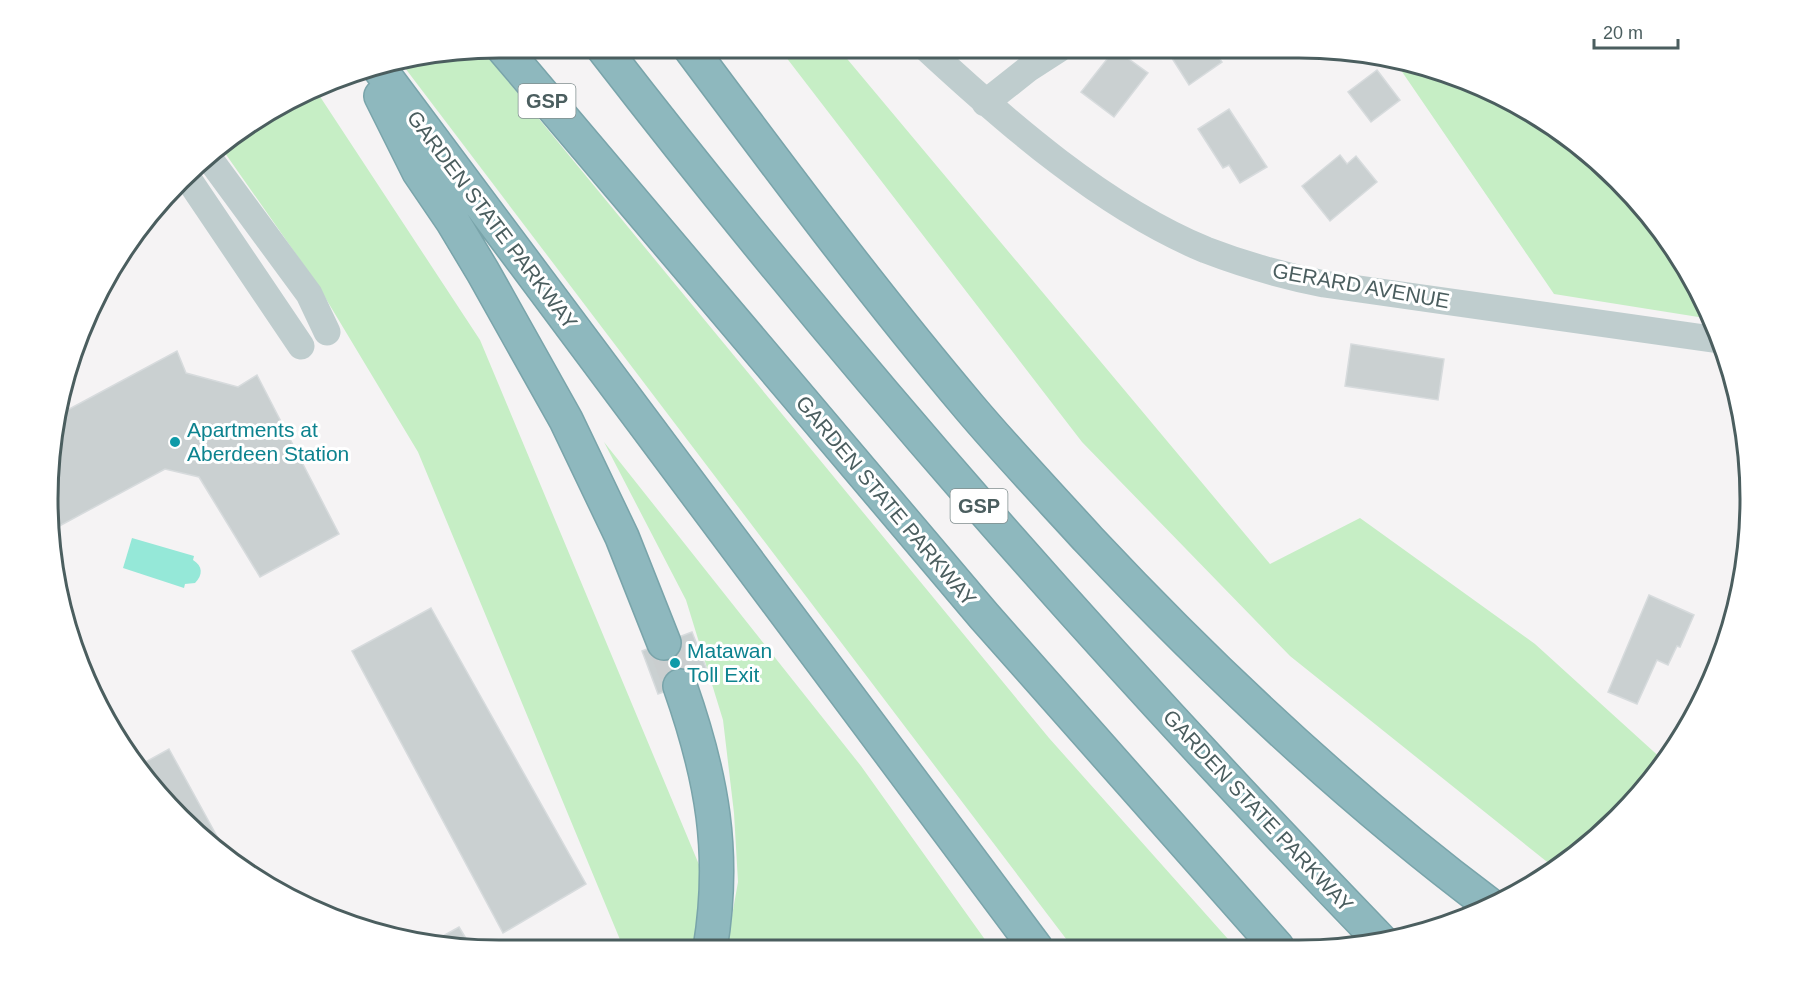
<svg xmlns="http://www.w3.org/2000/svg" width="1798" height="999" font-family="Arial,sans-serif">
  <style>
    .green { fill: #c6eec5 }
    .water { fill: #95e8d8 }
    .building { fill: #cad0d1; stroke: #d7dbdd; stroke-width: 1.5 }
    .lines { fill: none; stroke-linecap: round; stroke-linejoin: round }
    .highway-tunnel { stroke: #cacecf; stroke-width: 33; stroke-dasharray: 33 16; stroke-linecap: butt }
    .highway-casing { stroke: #79a4aa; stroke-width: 36 }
    .minor { stroke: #bfcdce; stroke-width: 27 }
    .highway { stroke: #8eb8be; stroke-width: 33 }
    .culture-dot { fill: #0f9aa8; stroke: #fff; stroke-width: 2 }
    .labels { text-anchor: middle; stroke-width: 6; stroke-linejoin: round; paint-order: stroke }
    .shield { fill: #fff; stroke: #818e8f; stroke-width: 1.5 }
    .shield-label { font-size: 20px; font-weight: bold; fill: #4b5e5f }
    .street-label { font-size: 21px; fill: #4b5e5f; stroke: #fff }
    .culture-label { font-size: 21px; fill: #0d838f; stroke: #fff; text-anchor: start }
    .rim { fill: none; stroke: #4b5e5f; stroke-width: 3 }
  </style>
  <rect width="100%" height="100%" fill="#f5f3f4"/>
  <path class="green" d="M779 48H838L1270 564 1360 518 1535 644 1664 761 1638 797 1556 869 1290 656 1082 442Z
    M483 51 1049 738 1236 948H1073L402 64Z
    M1394 60 1416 63 1524 108 1596 160 1656 224 1703 299 1711 319 1554 294Z
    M317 92 480 340 710 891 702 949 607 950 621 942 418 452 317 284 220 146 224 142Z
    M604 442 861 766 991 948 726 949 738 882 734 813 723 720 686 600Z"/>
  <path class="water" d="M132 538 194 556 193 560C203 566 203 575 195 583L185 584 184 588 123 568Z"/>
  <path class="building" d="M1115 49 1148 73 1114 117 1081 92Z
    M1172 49H1231L1232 51 1219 58 1222 62 1189 85 1168 52Z
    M1377 70 1400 100 1371 122 1348 92Z
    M1229 109 1267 167 1240 183 1229 165 1223 168 1198 129Z
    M1340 155 1347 164 1356 156 1377 182 1330 221 1302 186Z
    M1351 344 1444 359 1438 400 1345 386Z
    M177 351 186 373 238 387 257 375 339 534 260 577 199 477 165 469 52 530 49 526 60 414Z
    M1649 595 1694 615 1680 647 1677 646 1668 665 1657 660 1637 704 1608 692Z
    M431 608 586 884 503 933 352 651Z
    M692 632 709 675 658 694 642 651Z
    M169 749 224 849 160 797 140 765Z
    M459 927 473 950 430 943Z"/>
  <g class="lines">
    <path class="highway-tunnel" d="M664 643 680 686"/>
    <defs>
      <path id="highway" d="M503 48 984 616 1277 947
        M603 48C845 361 1106 657 1381 941
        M690 48C781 170 872 292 970 408 1008 453 1049 496 1089 540 1213 672 1346 797 1491 906
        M379 68 1036 948
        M381 96 419 172 453 222 483 272 566 420 622 537 664 643
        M680 686C712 777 726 853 710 949"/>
    </defs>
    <use href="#highway" class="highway-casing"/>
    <path class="minor" d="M926 48C1007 123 1104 208 1206 250 1245 265 1284 276 1324 284L1719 340
      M985 103 1028 69 1059 49
      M209 158 309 294 327 332
      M189 180 301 346"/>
    <use href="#highway" class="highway"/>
  </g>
  <g class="culture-dot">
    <circle cx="175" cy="442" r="6"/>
    <circle cx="675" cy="663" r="6"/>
  </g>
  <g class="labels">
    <g class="shield">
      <rect x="518.5" y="84" width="57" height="34" rx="4.5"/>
      <rect x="950.5" y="489" width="57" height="34" rx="4.5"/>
    </g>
    <g class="shield-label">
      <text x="547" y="108">GSP</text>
      <text x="979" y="513">GSP</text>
    </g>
    <g class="street-label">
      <text transform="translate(492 220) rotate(53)" y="7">GARDEN STATE PARKWAY</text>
      <text transform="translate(1361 286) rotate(10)" y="7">GERARD AVENUE</text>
      <text transform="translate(886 501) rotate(50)" y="7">GARDEN STATE PARKWAY</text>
      <text transform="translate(1258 811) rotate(47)" y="7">GARDEN STATE PARKWAY</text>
    </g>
    <g class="culture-label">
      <text x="187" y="437">Apartments at<tspan x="187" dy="24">Aberdeen Station</tspan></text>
      <text x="687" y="658">Matawan<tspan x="687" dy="24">Toll Exit</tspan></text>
    </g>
  </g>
  <path d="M0 0H1798V999H0ZM499 58H1299A441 441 0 0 1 1740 499V499A441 441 0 0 1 1299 940H499A441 441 0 0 1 58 499V499A441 441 0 0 1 499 58Z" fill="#fff" fill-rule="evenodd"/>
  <path class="rim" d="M499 58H1299A441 441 0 0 1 1740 499V499A441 441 0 0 1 1299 940H499A441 441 0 0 1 58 499V499A441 441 0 0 1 499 58Z"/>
  <path d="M1594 39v9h84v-9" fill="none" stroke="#4b5e5f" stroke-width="3"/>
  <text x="1603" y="39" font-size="18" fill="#4b5e5f" stroke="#ffffff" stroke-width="4.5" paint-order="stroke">20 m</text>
</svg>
